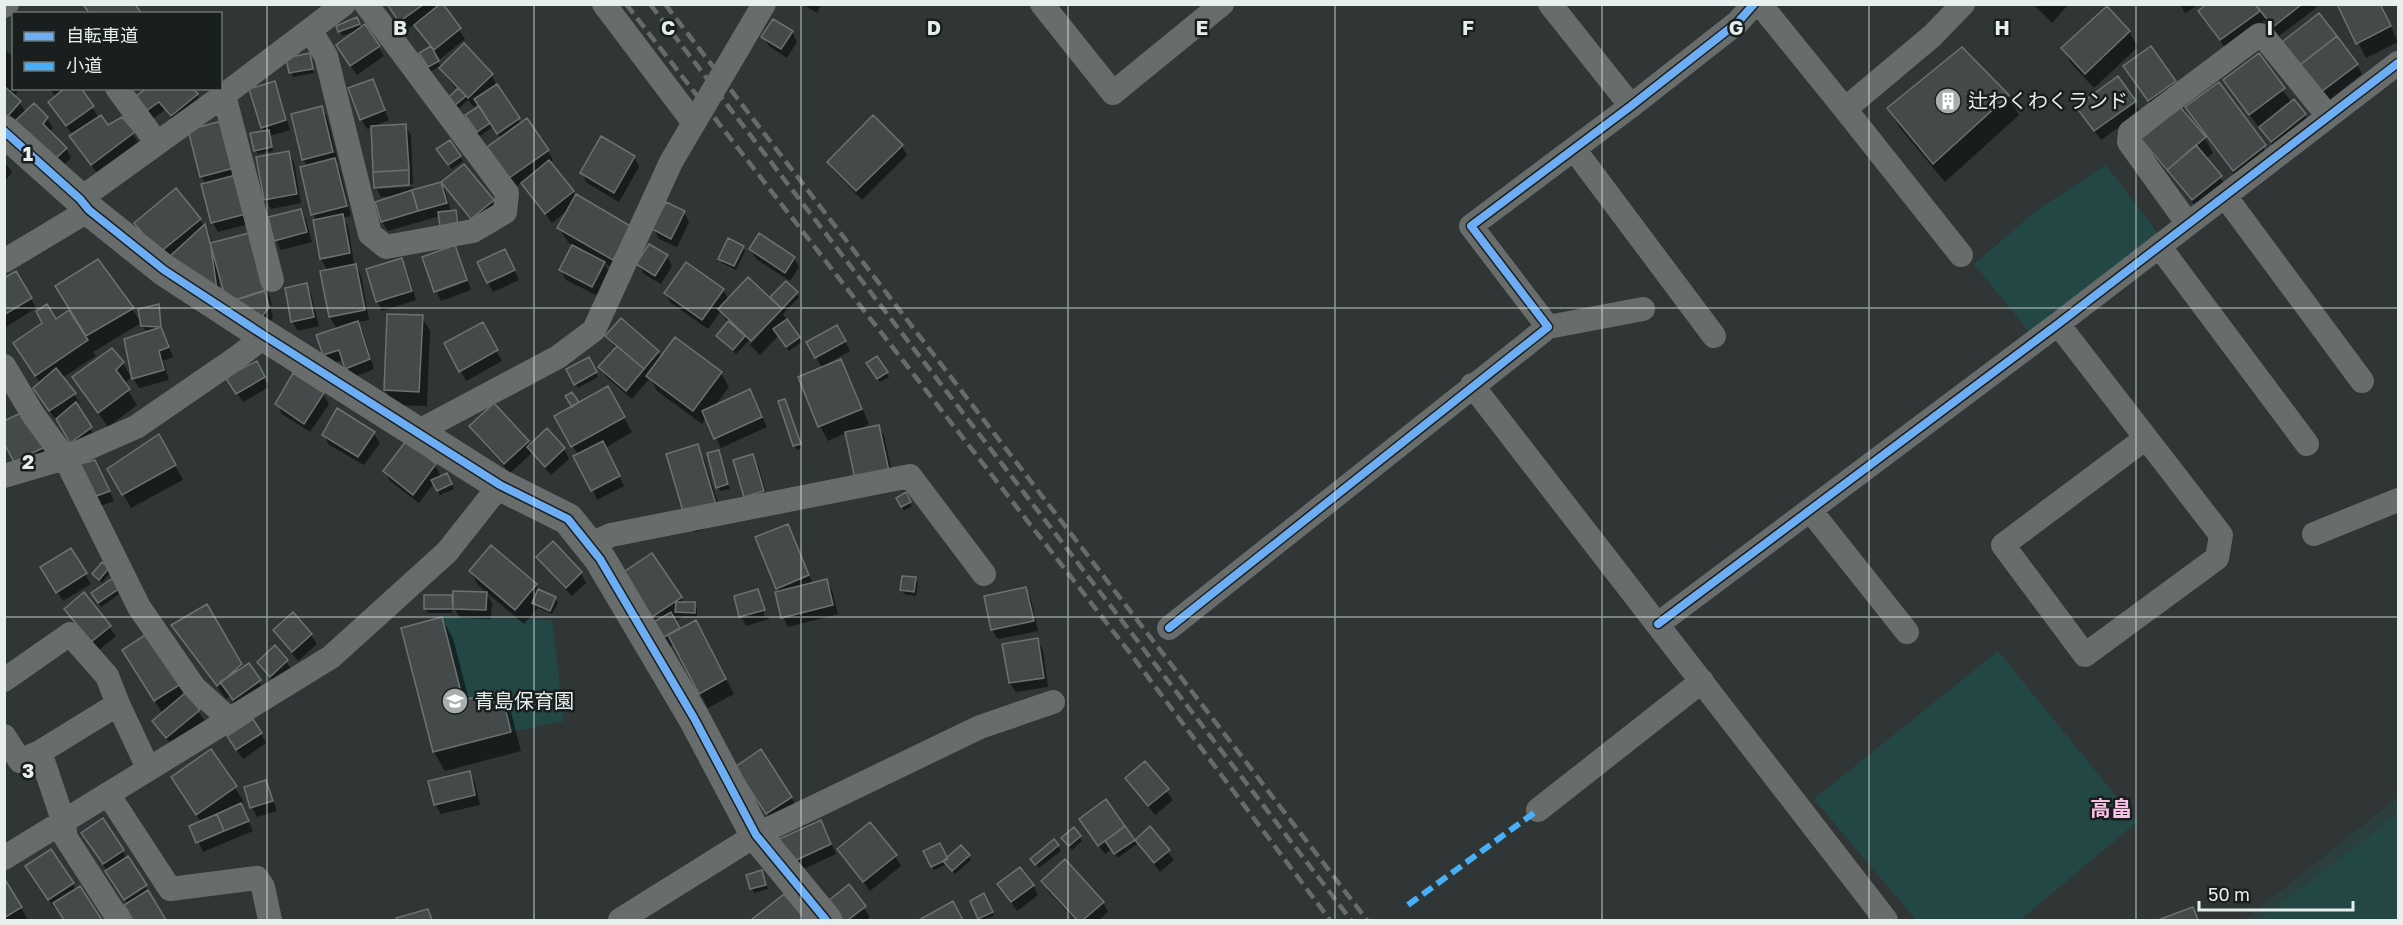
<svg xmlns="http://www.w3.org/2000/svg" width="2403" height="925" font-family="'Golos Text','Noto Sans JP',sans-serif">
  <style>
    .built { fill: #2b3f3e }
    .green { fill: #234745 }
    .shadow { fill: #0007 }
    .building { fill: #444a4a; stroke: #6c7272; stroke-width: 1.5 }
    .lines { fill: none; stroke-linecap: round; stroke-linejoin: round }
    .minor { stroke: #686c6b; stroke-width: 24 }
    .tertiary { stroke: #686c6b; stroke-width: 32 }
    .rail { stroke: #666b6b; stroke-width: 4.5; stroke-dasharray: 12 6; stroke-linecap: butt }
    .quiet { stroke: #49aef6; stroke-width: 6; stroke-dasharray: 12 6; stroke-linecap: butt }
    .cycleway-casing { stroke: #191f1e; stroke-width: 11 }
    .cycleway { stroke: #6dadf4; stroke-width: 8 }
    .grid { fill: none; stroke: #e7efee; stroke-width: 1.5; stroke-opacity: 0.55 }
    .labels { text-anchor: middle; stroke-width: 5; stroke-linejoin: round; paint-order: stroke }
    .poi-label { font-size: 20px; fill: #e7efee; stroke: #191f1e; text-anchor: start }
    .neighbourhood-label { font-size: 21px; font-weight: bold; fill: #fac1e6; stroke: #191f1e }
    .grid-label { font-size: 20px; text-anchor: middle; font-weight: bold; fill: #e7efee; stroke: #191f1e; stroke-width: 5; stroke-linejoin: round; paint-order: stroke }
  </style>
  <rect width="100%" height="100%" fill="#2f3635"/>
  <path class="built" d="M2398 797V920H2244Z"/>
  <path class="green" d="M2106 165 2159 235 2029 332 1974 264 2037 210Z
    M442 617 552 620 564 721 511 732 500 691 463 700Z
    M1998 651 2137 822 2020 920H1916L1814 799Z
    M2398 814V920H2265L2263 918Z"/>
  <path class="shadow" d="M388 4H436L438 8 442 5 465 39 440 59 434 50 432 51 441 67 464 46 492 75 496 86 521 124 548 151 553 160 550 163 573 192 622 273 604 263 610 273 598 296 566 280 561 270 573 246 568 242 559 228 570 208 552 223 522 182 516 187 494 157 501 138 493 127 480 136 467 116 480 107 478 103 474 107 468 100 457 110 451 104 458 90 446 77 440 66 431 71 421 53 434 47 415 24 406 30Z
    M802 4H821L817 13Z
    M2033 4H2069L2052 23Z
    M2180 4H2200L2185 13Z
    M2210 4H2314L2316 8 2279 36 2267 19 2226 49 2206 21Z
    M2338 4H2380L2398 42 2366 58Z
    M2107 8 2129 32 2138 47 2094 88 2071 63 2063 49Z
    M359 23 361 29 365 26 384 56 357 75 343 55 358 30 342 36 338 27Z
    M792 32 797 42 787 58 769 46 763 37Z
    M4 49 14 57V79L12 81 14 88 18 92 14 96 26 112 47 118 53 128 49 132 66 148 71 158 60 169 4 119Z
    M2290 52 2357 65 2362 74 2328 101Z
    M309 55 314 73 293 77 288 59Z
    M2258 56 2292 103 2294 101 2311 124 2277 151 2234 95 2225 80Z
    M2131 76 2175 82 2180 91 2154 109Z
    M372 80 389 120 367 129 361 119Z
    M274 83 279 93 290 130 270 136 273 151 258 154 255 150 265 132 262 127Z
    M2218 84 2273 161 2242 185 2206 136 2204 137 2213 153 2206 159 2226 186 2198 209 2152 154 2143 140 2199 132 2201 130 2187 108Z
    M49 88H79L99 118 108 127 122 119 139 143 98 174 76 146 71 137 73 135 55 112 56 97Z
    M149 88 197 94 202 104 177 125 165 110 152 119 142 107Z
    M2008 96 2019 115 1945 182 1900 128 1889 109Z
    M2134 102 2140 112 2101 140 2084 116Z
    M321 108 327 117 338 162H336L340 170 351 216 343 218 348 226 354 263 361 275 369 320 357 322 363 332 374 369 352 378 344 360 329 364 324 355 337 329 330 317 321 272 328 271 321 259 314 222 317 221 313 214 308 167 303 159Z
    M225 122 250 224 218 232 213 223 203 185 206 184 201 176Z
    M405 126 411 135 413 184 378 186V189L413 187 414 192 442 183 463 166 498 211 477 227 444 186 451 212H456L458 216 460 229 440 216 388 231 382 222 377 203 394 196 381 197 376 187Z
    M901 145 907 155 862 200 834 171 828 162Z
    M288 153 294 162 301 203 271 209 265 200Z
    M441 154 460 156 463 161 452 169Z
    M634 157 639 167 619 202 587 183 582 173Z
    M4 161 12 172 4 183Z
    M301 210 306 220 312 242 281 250 276 240Z
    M684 212 689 222 677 247 659 239 654 229Z
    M200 220 209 234 207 237 211 251 214 250 210 234 212 244 257 249 272 305H270L273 318 265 330 244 314 220 272 218 273 221 298 144 238 136 223Z
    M743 247 745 251 736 270 722 263 720 259Z
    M751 249 794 258 799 267 790 281 756 259Z
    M667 256 672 266 661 284 644 274 638 264Z
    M401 260 407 270 416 300 382 311 377 301Z
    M510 261 519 280 493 292 488 282Z
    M16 273 36 308 6 327 4 280Z
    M468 281 471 290 441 301 437 293Z
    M786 283 799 297 783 314 802 342 789 351 778 336 760 355 750 345 780 312 778 310 736 354 718 336 728 324 721 311 708 329 671 303 665 293 723 290 729 300 770 299Z
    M306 284 311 294 319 326 298 331 292 321Z
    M158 306 163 333 173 357 163 361 169 380 139 388 133 378 153 331 145 330 142 326Z
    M132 309 141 323 93 352 96 356 62 378 80 403 76 405 96 438 77 451 58 418 56 420 40 398V383L24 358 55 321 71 311Z
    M422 317 430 331 427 406 394 405 385 390Z
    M621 320 658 352 662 358 721 373 729 387 715 406 750 391 767 427 721 448 706 418 702 424 657 391 650 378 632 399 606 377 600 367 616 349 607 336Z
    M482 324 502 361 466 381 446 344Z
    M837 327 850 351 823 366 824 367 840 361 849 376 869 424 858 431 878 426 884 436 894 481 846 433 828 441 820 426 799 378 822 368 808 342Z
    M877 358 889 377 880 382 868 363Z
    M588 359 598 377 578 388 568 370Z
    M123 363 131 377 124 384 137 405 108 427 74 378Z
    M256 363 269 387 243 402 233 387Z
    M607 388 632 432 605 448 624 486 597 500 578 455 556 417Z
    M323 394 329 404 310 432 282 414 277 404Z
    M787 405 802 448 797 450 794 445Z
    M338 410 374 434 380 443 364 465 329 445 324 435Z
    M30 423 47 458 15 461Z
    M471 426 528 442 530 446 564 449 569 459 551 475 532 453 510 473 477 436Z
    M697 446 705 461 724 523 695 532 686 517Z
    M167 451 183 480 131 508 109 469Z
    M721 456 730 489 720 491 718 487Z
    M753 456 758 465 769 501 746 496Z
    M435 465 440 475 437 479 447 475 454 489 440 495 434 483 419 503 390 481 384 471Z
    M100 471 114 501 98 507 92 498Z
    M905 494 912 506 904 511 898 498Z
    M787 526 795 540 813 584 826 581 832 590 838 614 788 627 783 617 780 593 777 588Z
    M553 543 581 573 586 583 572 596 544 566 538 557Z
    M70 550 91 584 63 601 48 577Z
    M651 555 684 603 694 604 697 608V617L684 616 675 622 680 630 704 637 734 694 708 708 674 644 659 653 645 629Z
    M108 569 110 573 102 583 94 574Z
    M470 571 536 585 540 591 555 598 558 603 552 614 538 608 524 624 479 586Z
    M915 579 918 583 916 596 904 594 902 590Z
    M113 580 121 593 101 607 93 594Z
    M1026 589 1031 599 1038 631 998 639 992 630Z
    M758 591 762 599H760L765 617 768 616 769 619 746 626 741 616Z
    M486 593 492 603 491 619 460 618 450 602 448 603 453 613H428L425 608 452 597 454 601Z
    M84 594 116 636 98 651 66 609Z
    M206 606 243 668 248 665 265 691 239 709 230 696 226 699 173 625Z
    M442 619 453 638 469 700 500 692 511 712 521 751 445 771 434 752 403 629Z
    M274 630 311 635 317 644 298 661Z
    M148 635 204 720 173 747 154 722 163 714 132 665Z
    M1037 640 1043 650 1048 687 1016 692 1010 683 1004 645Z
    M275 647 293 671 276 685 259 662Z
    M261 734 266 743 243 759 234 746Z
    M211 751 244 802 241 804 253 831 203 852 191 827 201 822 172 778Z
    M1145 763 1173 800 1155 815 1127 778Z
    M470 773 475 783 480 805 441 814 435 804Z
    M743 776 791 797 797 807 773 822Z
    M266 782 277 811 257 817 252 807Z
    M1105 801 1134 842 1150 829 1174 860 1160 872 1138 843 1118 858 1112 849 1105 854 1086 829Z
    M102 820 145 886 164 920H135L126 905 128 904 89 843Z
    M826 832 836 854 797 872 791 862Z
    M1080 837 1082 841 1072 850 1066 842Z
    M1054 841 1061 851 1039 868 1035 863Z
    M839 849 895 856 901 866 870 891Z
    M968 856 971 860 955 874 947 864 934 870 932 866 947 859Z
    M33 876 73 884 76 890 79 888 100 920H66L57 907 55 909Z
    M748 876H764L768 889 754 893Z
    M5 880 28 920H4Z
    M1043 882 1103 903 1108 912 1099 920H1075L1048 891Z
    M999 884 1033 886 1038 895 1017 911Z
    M849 886 870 917 865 920H842L835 911Z
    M984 895 994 916 981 920 972 901Z
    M784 896 804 920H753Z
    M952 903 962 920H922Z
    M427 911 433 920H398V919Z"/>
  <path class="building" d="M87 4H135L142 14H90L84 6Z
    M387 4H424L399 22Z
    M440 4H443L461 28 434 50 414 25Z
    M2207 4H2255L2260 11 2220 40 2198 11Z
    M2255 4H2302L2273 27Z
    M2337 4H2380L2391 26 2356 44Z
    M2107 6 2130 31 2085 74 2061 48Z
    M2319 13 2337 36 2300 65 2282 42Z
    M357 17 360 24 338 32 336 26Z
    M773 19 793 31 781 49 761 37Z
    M365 24 380 46 350 66 336 45Z
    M2337 36 2358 64 2321 92 2300 65Z
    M464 43 493 74 468 98 439 68Z
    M431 46 439 61 428 67 419 53Z
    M2151 46 2176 81 2148 101 2123 66Z
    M1962 47 2009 95 1933 164 1887 108Z
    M310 53 313 69 289 73 286 58Z
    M2259 53 2285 88 2249 115 2223 80Z
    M2118 76 2136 101 2094 131 2076 107Z
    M373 79 385 110 360 120 348 88Z
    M275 81 286 120 261 128 249 89Z
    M2219 82 2266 145 2233 171 2185 107Z
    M497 84 520 118 497 134 474 99Z
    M4 86 21 101 7 117 4 115Z
    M65 88H81L94 106 66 126 48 102Z
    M147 88H193L198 94 171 116 159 102 146 111 135 97Z
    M458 88 466 96 454 106 447 99Z
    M2294 99 2306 114 2271 142 2259 127Z
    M34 103 48 117 43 124 67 148 54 160 14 122Z
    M322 106 333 152 302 160 291 114Z
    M479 106 490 123 477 132 465 115Z
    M2180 107 2206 137 2167 170 2141 139Z
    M101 115 108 125 122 117 135 132 91 165 69 136Z
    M873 115 903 145 856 191 827 162Z
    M527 118 549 150 509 178 487 147Z
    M225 120 238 167 200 177 188 130Z
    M406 124 409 170 373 172 371 126Z
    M269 130 272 147 254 151 250 133Z
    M601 136 635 156 614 193 580 173Z
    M450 140 461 156 448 165 436 149Z
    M2196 145 2222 176 2192 200 2167 170Z
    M289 151 297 194 264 200 256 157Z
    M335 158 347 206 311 215 300 167Z
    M549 160 574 191 545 214 521 183Z
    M464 164 494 200 471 219 441 182Z
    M409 170V185L374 188 373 172Z
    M236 175 246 214 211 223 201 184Z
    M441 182 447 203 418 211 412 190Z
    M176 188 201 219 159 253 134 223Z
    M412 190 418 211 381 222 375 202Z
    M576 194 632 227 613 260 557 228Z
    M666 202 685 211 671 239 652 229Z
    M301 209 307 232 274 241 268 217Z
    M456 210 458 225 440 227 438 212Z
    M343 214 350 253 320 259 313 220Z
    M205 224 211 247 217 290 168 258Z
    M249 233 265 290 232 301 226 300 210 243Z
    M759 233 795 257 785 273 749 249Z
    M728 238 744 246 734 266 718 259Z
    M649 244 668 255 655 276 636 264Z
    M455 245 467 280 434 292 422 257Z
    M572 245 605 262 592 287 559 270Z
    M505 249 515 270 487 283 477 262Z
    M402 258 412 291 376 302 366 269Z
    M98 259 134 308 86 336 55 286Z
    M686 262 724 289 702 320 664 293Z
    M356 264 365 310 329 317 320 271Z
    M16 271 32 298 4 315V278Z
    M748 277 782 309 751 341 718 309Z
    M786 281 798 292 782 309 770 297Z
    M307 283 314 317 291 322 285 288Z
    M265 291 269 307 259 321 232 301Z
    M47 304 56 319 69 310 88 340 35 376 13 343 42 323 36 311Z
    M159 304 161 327 141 326 138 309Z
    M387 314 423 315 419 392 384 390Z
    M621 318 659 351 644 369 605 336Z
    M787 319 800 337 786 347 773 329Z
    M358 321 370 359 345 369 339 350 323 355 316 335Z
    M728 321 745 336 733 350 716 336Z
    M483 322 498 350 459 372 444 343Z
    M837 325 846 341 815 358 806 342Z
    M161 327 169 347 159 351 164 370 132 379 124 339Z
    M675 337 722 372 693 411 646 376Z
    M617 346 644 369 626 391 598 367Z
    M112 348 124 362 116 370 130 389 98 413 72 377Z
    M877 356 888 372 877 379 866 363Z
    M589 357 597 372 574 385 566 369Z
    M841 359 862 409 818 427 798 377Z
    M257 361 265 377 236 394 225 377Z
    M56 368 76 393 49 411 33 388Z
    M293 373 324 393 304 424 275 404Z
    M608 386 625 417 571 447 554 416Z
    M750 389 762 417 714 439 702 411Z
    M572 392 579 402 572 407 565 396Z
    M785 399 801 444 793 446 778 401Z
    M76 402 92 427 70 443 56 419Z
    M494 403 529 441 504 464 469 426Z
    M337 408 375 432 358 457 322 435Z
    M25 411 43 448 14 462 4 443V421Z
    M879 425 889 471 855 479 845 432Z
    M547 428 565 448 545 467 527 447Z
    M159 434 176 465 122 495 107 469Z
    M406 441 436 464 413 495 383 471Z
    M603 441 620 476 591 491 573 456Z
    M698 444 717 508 685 518 666 454Z
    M719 450 728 484 716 488 707 453Z
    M753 454 764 491 744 497 733 460Z
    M95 460 110 491 91 498 76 465Z
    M447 473 452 484 437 491 431 480Z
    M906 492 911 502 901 507 896 498Z
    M788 524 809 575 776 589 755 537Z
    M553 541 582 572 566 588 536 557Z
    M491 545 537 584 515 610 469 571Z
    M71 548 87 573 56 593 40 567Z
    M652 553 682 597 643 623 613 579Z
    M102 562 109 568 99 580 92 574Z
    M902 576 916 577 914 592 900 590Z
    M113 578 120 588 98 603 91 593Z
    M827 579 833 605 781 618 775 592Z
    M1026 587 1034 621 991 630 984 596Z
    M538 589 556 597 550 611 532 603Z
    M758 589 765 610 739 617 734 596Z
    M453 591 487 592 486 610 453 609Z
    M84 592 111 626 91 642 64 609Z
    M424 595H452L453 609H424Z
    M676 602H695V613L675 612Z
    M207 604 242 664 217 686 171 625Z
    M293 612 312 634 292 652 273 630Z
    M671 612 680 628 652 644 643 628Z
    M442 617 463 700 501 691 511 732 433 752 401 628Z
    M696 620 726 679 699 694 668 635Z
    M148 633 181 684 154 701 122 650Z
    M1038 638 1044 678 1009 683 1002 644Z
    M275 645 288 660 270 677 257 662Z
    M249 663 261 680 233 700 220 682Z
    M185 693 200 710 166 738 152 721Z
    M253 719 262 733 236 750 227 736Z
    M211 749 237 786 196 815 171 777Z
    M761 749 792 797 766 814 735 767Z
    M1145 761 1169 789 1148 806 1125 778Z
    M470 771 475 795 434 805 428 781Z
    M266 780 273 801 250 808 244 787Z
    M1106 799 1125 826 1098 846 1079 819Z
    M241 803 249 821 224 831 217 814Z
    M217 814 224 831 196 843 189 826Z
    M103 818 124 850 103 864 81 833Z
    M821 820 831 844 790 863 779 839Z
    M870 822 897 855 863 882 837 849Z
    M1125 826 1135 840 1114 854 1105 841Z
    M1150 826 1170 850 1154 863 1135 840Z
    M1074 827 1081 836 1069 846 1061 838Z
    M1054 839 1059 845 1035 865 1030 859Z
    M940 843 948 859 931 867 923 851Z
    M961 845 970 855 952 871 943 861Z
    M51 849 74 883 48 900 25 866Z
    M128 856 147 885 124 900 105 871Z
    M1065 859 1104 902 1083 920H1077L1041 881Z
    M1020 867 1034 885 1011 902 997 884Z
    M762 870 766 885 750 889 746 875Z
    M4 878 22 907 4 918Z
    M849 884 866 906 848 920H843L828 901Z
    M80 886 102 920H64L53 903Z
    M148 890 166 920H133L124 905Z
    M984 893 993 912 978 919 970 901Z
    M784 894 804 918 802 920H751Z
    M953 901 963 920H919Z
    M2193 907 2198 920H2158Z
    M428 909 432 920H396V918Z"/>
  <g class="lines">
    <path class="minor" d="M604 4 694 123
      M1042 4 1113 93 1222 4
      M1550 4 1631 106
      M1760 4 1845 109 1932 36 1963 4
      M4 6 7 4
      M310 30 344 4
      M117 88 157 143
      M1845 109 1961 255
      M1574 149 1714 336
      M2225 196 2362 381
      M80 199 224 95
      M2188 224 2129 142 2130 132 2259 35 2264 37 2328 116
      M2159 246 2307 444
      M4 261 89 210
      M272 280 224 95 310 30 326 56 370 234 386 247 473 231 505 212 507 193 366 4
      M2058 324 2221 535 2217 558 2085 655 2003 545 2146 438
      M1548 327 1643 309
      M4 366 34 416 65 458 139 607 194 687 228 718
      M1472 385 1886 920
      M417 432 558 357 594 330 671 162 764 4
      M4 476 65 458 136 427 235 359 265 336
      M1810 510 1907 632
      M2314 534 2398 500
      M589 545 611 535 910 476 984 574
      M1658 624 2058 324 2398 63
      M1169 628 1548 327 1471 226 1631 106 1738 22 1754 4
      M4 680 70 634 107 676 118 704
      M4 736 20 761 40 752
      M108 794 170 889 257 878 263 887 270 920
      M1538 810 1702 681
      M4 858 331 657 447 552 500 485
      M119 920 66 838 64 823 40 752 118 704 148 768
      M620 920 756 835 980 727 1053 702"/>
    <path class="tertiary" d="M4 131 80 199 89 210 164 270 265 336 500 485 568 519 600 559 694 718 756 835 826 920"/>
    <path class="rail" d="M626 4 1130 653 1330 920
      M650 4 1351 920
      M665 4 1367 920"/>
    <path class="quiet" d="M1408 905 1538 810"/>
    <defs>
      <path id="cycleway" d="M4 131 80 199 89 210 164 270 265 336 500 485 568 519 600 559 694 718 756 835 826 920
        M1658 624 2058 324 2398 63
        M1169 628 1548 327 1471 226 1631 106 1738 22 1754 4"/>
    </defs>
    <use href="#cycleway" class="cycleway-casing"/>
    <use href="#cycleway" class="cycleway"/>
  </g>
  <path class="grid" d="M267 4V920M534 4V920M801 4V920M1068 4V920M1335 4V920M1602 4V920M1869 4V920M2136 4V920M4 308H2398M4 617H2398"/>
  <defs>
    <symbol id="building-disc" viewBox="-11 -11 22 22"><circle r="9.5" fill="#a7aead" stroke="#191f1e"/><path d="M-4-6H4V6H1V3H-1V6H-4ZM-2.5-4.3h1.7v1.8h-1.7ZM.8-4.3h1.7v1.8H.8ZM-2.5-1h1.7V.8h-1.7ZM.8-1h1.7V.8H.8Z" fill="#fff"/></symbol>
    <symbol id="school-disc" viewBox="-11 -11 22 22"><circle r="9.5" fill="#a7aead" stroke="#191f1e"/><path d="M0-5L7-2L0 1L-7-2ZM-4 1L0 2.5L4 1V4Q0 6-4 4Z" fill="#fff"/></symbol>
  </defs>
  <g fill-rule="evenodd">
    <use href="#building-disc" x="1933" y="86" width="30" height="30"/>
    <use href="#school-disc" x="440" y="686" width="30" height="30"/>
  </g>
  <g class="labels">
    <g class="poi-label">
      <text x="1968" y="108">辻わくわくランド</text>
      <text x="474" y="708">青島保育園</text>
    </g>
    <g class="neighbourhood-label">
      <text x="2111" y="816">高畠</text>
    </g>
  </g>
  <g class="grid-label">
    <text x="400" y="35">B</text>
    <text x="668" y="35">C</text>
    <text x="934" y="35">D</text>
    <text x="1202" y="35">E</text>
    <text x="1468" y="35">F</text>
    <text x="1736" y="35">G</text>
    <text x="2002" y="35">H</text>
    <text x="2270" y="35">I</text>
    <text x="28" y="161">1</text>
    <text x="28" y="469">2</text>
    <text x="28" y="778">3</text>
  </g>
  <rect width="2403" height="925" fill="none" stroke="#e7efee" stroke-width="12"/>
  <rect x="12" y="12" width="210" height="78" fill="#191f1e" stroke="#6b7271" stroke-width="1.5"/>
  <rect x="24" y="32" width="30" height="9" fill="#6dadf4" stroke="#6b7271" stroke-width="1.5"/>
  <text x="66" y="42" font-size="18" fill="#e7efee">自転車道</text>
  <rect x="24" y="62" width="30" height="9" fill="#49aef6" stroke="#6b7271" stroke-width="1.5"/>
  <text x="66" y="72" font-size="18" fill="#e7efee">小道</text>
  <path d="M2199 901v9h154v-9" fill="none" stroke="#e7efee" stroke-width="3"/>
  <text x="2208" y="901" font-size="18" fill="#e7efee" stroke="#191f1e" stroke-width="4.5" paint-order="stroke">50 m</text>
</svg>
